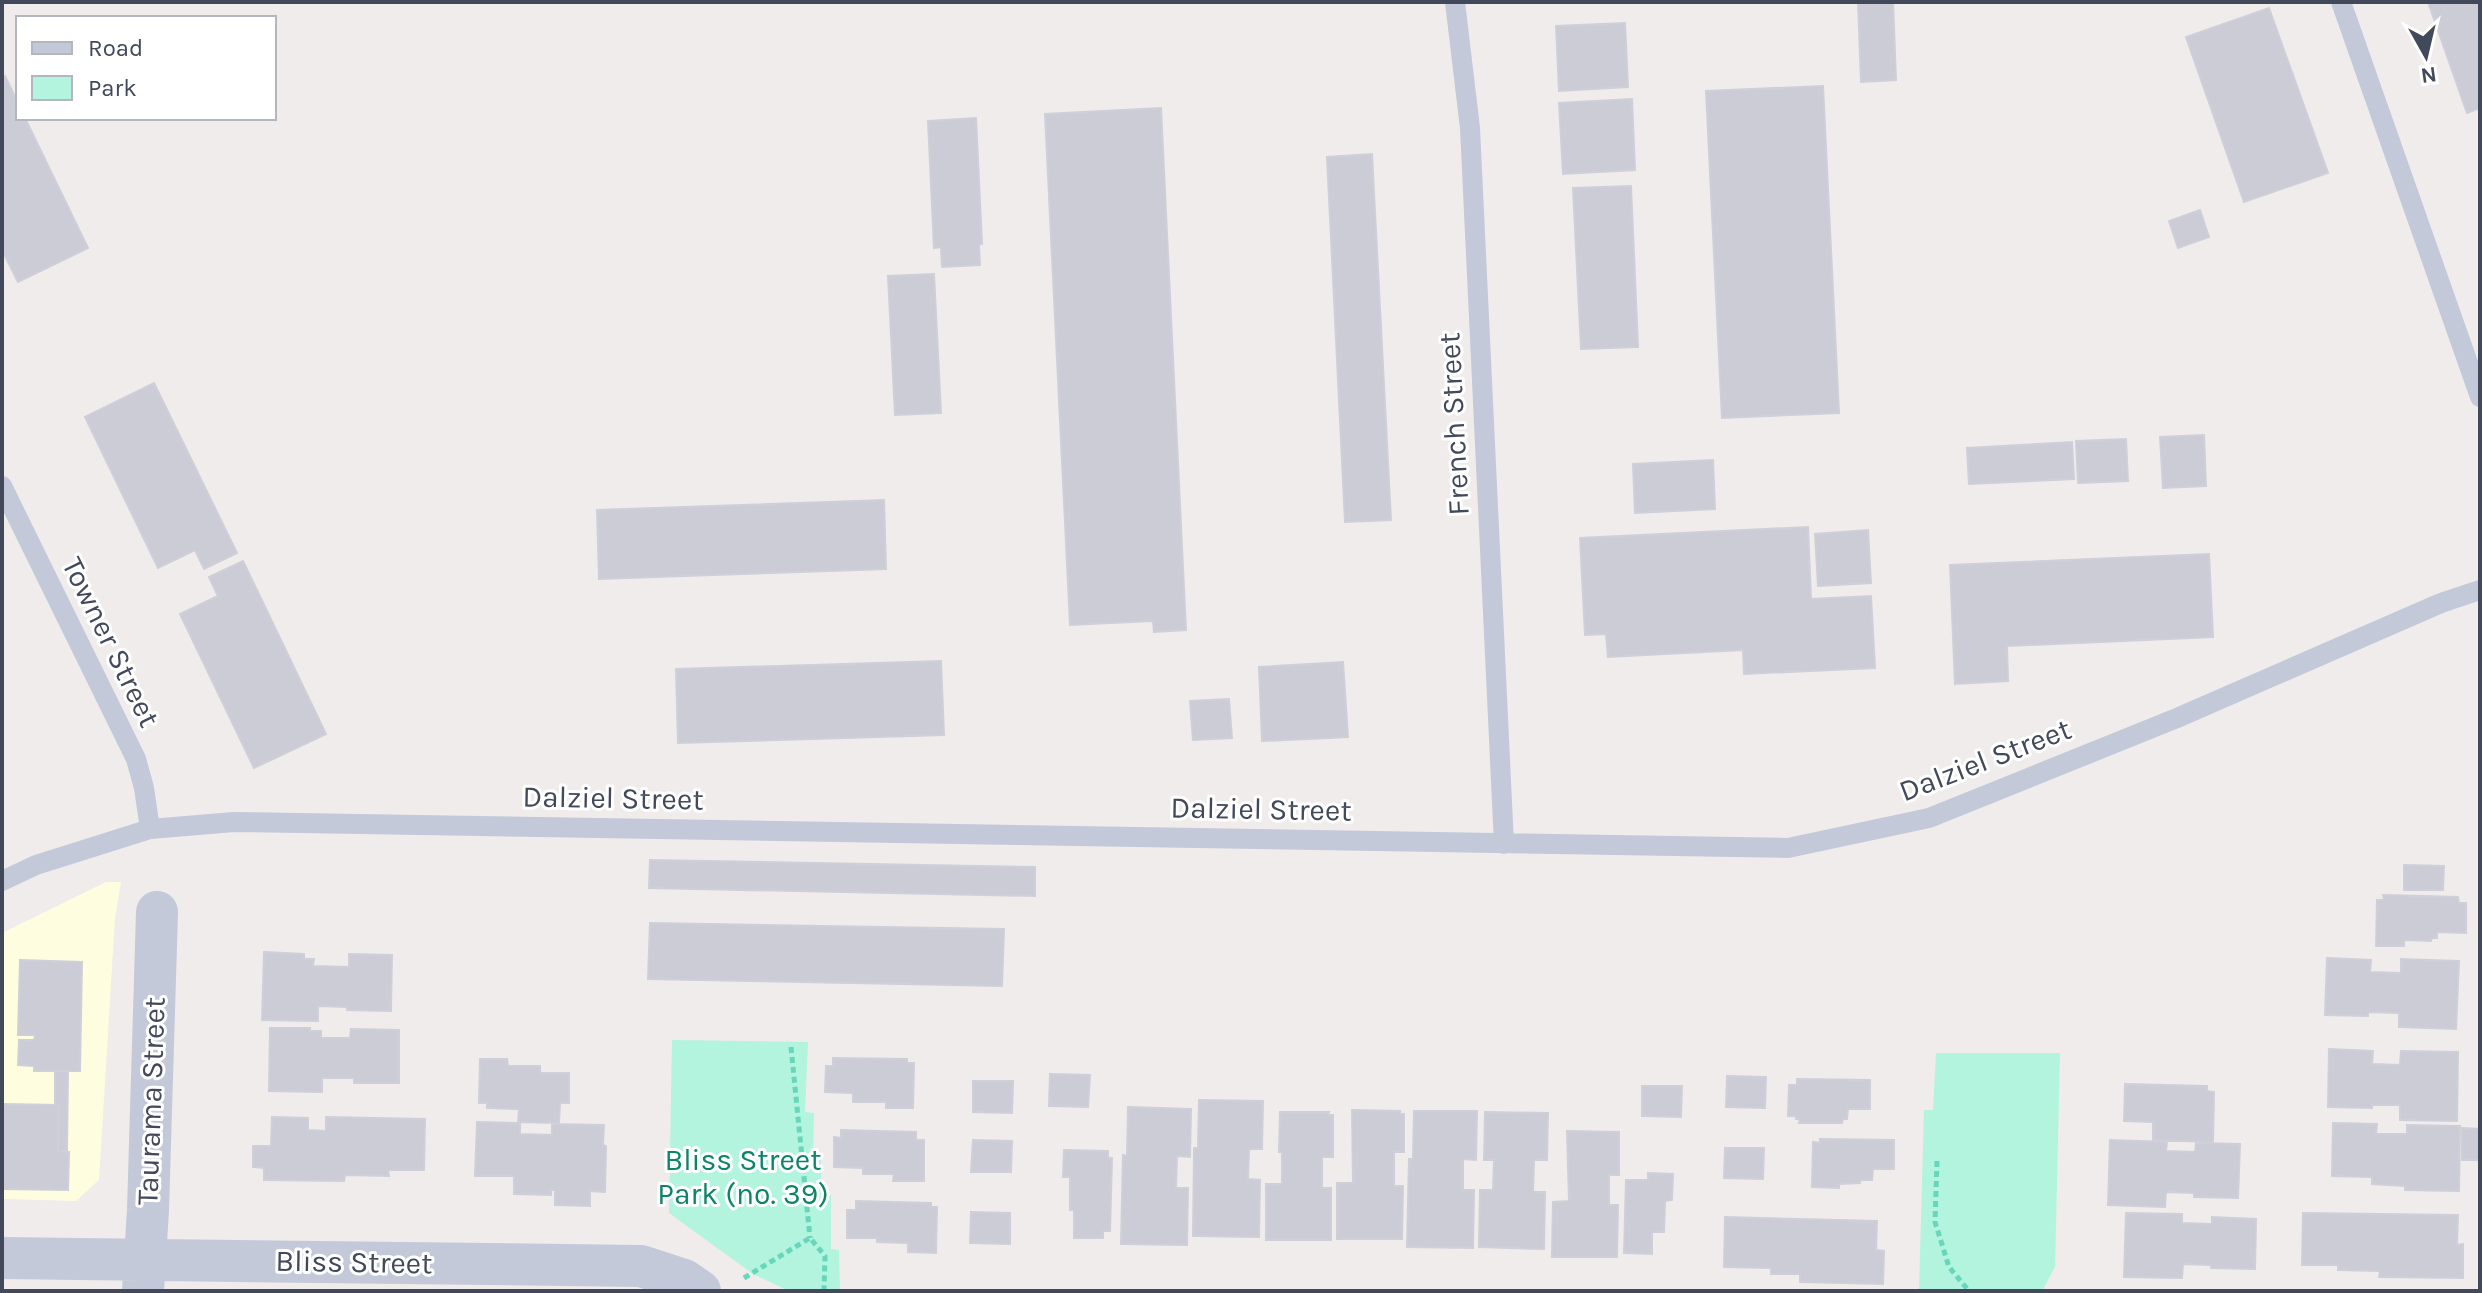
<svg xmlns="http://www.w3.org/2000/svg" width="2482" height="1293" font-family="Karla,sans-serif">
  <style>
    .commercial { fill: #fefde0 }
    .green { fill: #b2f4dd }
    .building { fill: #cbccd5; stroke: #cfcfd9; stroke-width: 2 }
    .lines { fill: none; stroke-linecap: round; stroke-linejoin: round }
    .path { stroke: #67d6bb; stroke-width: 5; stroke-dasharray: 6 4; stroke-linecap: butt }
    .lane { stroke: #c3c9d9; stroke-width: 20 }
    .street { stroke: #c3c9d9; stroke-width: 42 }
    .labels { text-anchor: middle; stroke-width: 6; stroke-linejoin: round; paint-order: stroke }
    .street-label { font-size: 30px; fill: #42495b; stroke: #fff }
    .park-label { font-size: 30px; fill: #0b8467; stroke: #fff }
  </style>
  <rect width="100%" height="100%" fill="#efeceb"/>
  <path class="commercial" d="M106 882H121L115 918 99 1180 76 1201 2 1199V933Z"/>
  <path class="green" d="M672 1040 808 1042 805 1112 814 1113 813 1154 821 1155V1194L831 1195V1249L839 1250 840 1291H789L753 1274 669 1213Z
    M1936 1053H2060L2055 1267 2042 1291H1919L1924 1110H1933Z"/>
  <path class="building" d="M1858 2H1893L1896 80 1861 82Z
    M2428 2H2480V108L2467 113Z
    M2269 8 2328 173 2244 202 2186 37Z
    M1625 23 1628 87 1559 91 1556 26Z
    M5 76 18 103V118H25L88 248 18 282 2 250V78Z
    M1823 86 1839 413 1722 418 1706 91Z
    M1632 99 1635 170 1563 174 1559 103Z
    M1161 108 1186 630 1154 632 1153 621 1070 625 1045 114Z
    M976 118 982 244H979L980 265 942 267 941 247 934 248 928 121Z
    M1372 154 1391 520 1345 522 1327 157Z
    M1631 186 1638 347 1581 349 1573 188Z
    M2200 210 2209 237 2178 248 2169 221Z
    M934 274 941 413 895 415 888 276Z
    M154 383 237 553 204 569 195 550 158 568 85 417Z
    M2204 435 2206 486 2163 488 2160 437Z
    M2126 439 2128 481 2078 483 2076 441Z
    M2072 442 2074 479 1969 484 1967 448Z
    M1713 460 1715 509 1635 513 1633 464Z
    M884 500 886 569 599 579 597 510Z
    M1808 527 1811 599 1871 596 1875 668 1744 674 1743 650 1608 657 1606 634 1585 635 1580 538Z
    M1868 530 1871 583 1818 586 1815 534Z
    M2209 554 2213 637 2007 646 2008 681 1955 684 1950 565Z
    M243 561 326 734 254 768 180 614 218 596 209 577Z
    M941 661 944 735 678 743 676 669Z
    M1343 662 1348 737 1262 741 1259 667Z
    M1229 699 1232 738 1193 740 1190 701Z
    M650 860 1035 867V896L649 888Z
    M2404 865 2444 866 2443 890H2404Z
    M2383 895 2458 897 2459 903H2466V933L2437 932V938H2432L2431 941 2404 940V946H2376L2377 900H2384Z
    M650 923 1004 929 1002 986 648 979Z
    M264 952 304 954V959H314L313 966 349 967V954L392 955 391 1011 347 1010V1007L318 1006V1021L262 1020Z
    M2327 958 2371 960 2370 972 2401 973V959L2459 961 2456 1029 2399 1027V1013L2368 1012V1016L2325 1015Z
    M20 960 82 962 80 1071H34V1066L18 1065 19 1040H34L35 1035H18Z
    M270 1028H310V1031H321V1038H350L351 1029 399 1030V1083H354V1078H322V1092L269 1091Z
    M2329 1049 2373 1051 2372 1064 2400 1065 2401 1051 2458 1052 2457 1121 2400 1120V1105H2372V1108L2328 1107Z
    M833 1058 907 1059V1063H914L913 1108H886V1102H853V1093L825 1092 826 1066H833Z
    M480 1059H507L508 1066H540V1073H569V1103H560L559 1123 518 1122 519 1109 487 1108V1103H479Z
    M55 1071H68L67 1151H58L59 1105H55Z
    M1050 1074 1090 1075 1088 1107 1049 1106Z
    M1727 1076 1766 1077 1765 1108 1726 1107Z
    M1797 1079 1870 1080V1109H1848L1847 1119H1843L1842 1123H1799L1800 1119H1796V1116H1788L1789 1085H1797Z
    M973 1081H1013L1012 1113 973 1112Z
    M2125 1084 2207 1086V1091L2214 1092 2213 1142 2153 1140V1122L2124 1121Z
    M1642 1086H1682L1681 1117 1642 1116Z
    M1199 1100 1263 1101 1262 1149H1249L1248 1179 1260 1180 1259 1237 1193 1236 1194 1148H1198Z
    M2 1104 59 1105 58 1151 69 1152 68 1190 2 1189Z
    M1128 1107 1191 1109 1190 1157 1177 1156 1176 1188H1188L1187 1245 1121 1244 1123 1155 1127 1156Z
    M1352 1110 1400 1111V1114H1404V1152H1394V1186H1403L1402 1239H1337V1183H1353Z
    M1414 1111H1477L1476 1160 1463 1159V1190H1474L1473 1248 1407 1247 1409 1159H1413Z
    M1280 1112H1329L1328 1115H1333V1157H1322V1188H1331V1240H1266V1184H1282V1152H1279Z
    M1485 1112 1548 1113 1547 1160H1534L1533 1192H1545L1544 1249 1479 1247 1480 1190H1493L1494 1160H1484Z
    M272 1117 308 1118V1130L326 1131V1117L425 1119 424 1170H388L389 1176 345 1175 344 1181 264 1180V1168L253 1167V1146H271Z
    M477 1122 520 1123V1134L552 1135V1124L604 1125 603 1145 606 1146 605 1192 590 1191V1206L555 1205V1190H551V1195L514 1194V1176H475Z
    M2333 1123 2377 1124 2376 1134H2407V1125L2460 1126 2459 1191 2405 1190V1186L2372 1184V1177L2332 1176Z
    M2462 1128 2480 1129V1160H2462Z
    M841 1130 916 1132V1140H924V1181H893L894 1174H863V1168L834 1167V1137L841 1138Z
    M1567 1131 1619 1132V1175H1609V1205H1618L1617 1257H1552L1553 1202 1569 1201Z
    M1820 1139 1894 1140V1169H1873L1872 1180H1860V1183L1839 1184V1188L1812 1187 1813 1142 1820 1143Z
    M973 1140 1012 1141 1011 1172H971Z
    M2110 1140 2167 1142 2166 1151 2195 1152 2196 1143 2240 1144 2238 1198 2194 1197V1193L2166 1192 2165 1207 2108 1205Z
    M1725 1148H1764L1763 1179 1724 1178Z
    M1064 1150 1108 1151V1158H1112L1110 1231H1103V1238H1074V1210H1070V1177H1063Z
    M1648 1173 1673 1174 1672 1200 1665 1201 1664 1232H1652V1254L1624 1253 1626 1180H1648Z
    M856 1201 931 1203V1207H937L936 1253 908 1252V1243L877 1242V1238H847V1210H856Z
    M971 1212 1010 1213V1244L970 1243Z
    M2126 1213 2182 1214V1223L2212 1224V1217L2256 1219 2255 1269 2211 1268V1265L2183 1264 2182 1278 2124 1277Z
    M2303 1213 2458 1215 2457 1245 2463 1244V1278L2379 1277 2380 1271 2338 1270V1265H2302Z
    M1725 1217 1877 1221 1876 1250 1884 1251 1883 1284 1800 1282V1274H1771V1268L1724 1267Z"/>
  <g class="lines">
    <path class="path" d="M791 1047 810 1238
      M1937 1161 1935 1222 1949 1267 1969 1291
      M744 1278 810 1238 825 1256 824 1291"/>
    <path class="lane" d="M1455 2 1470 128 1504 844
      M2341 2 2480 397
      M2 486 136 759 144 788 150 829
      M2 881 36 865 150 829 234 822 1788 848 1929 818 2177 718 2441 603 2480 590"/>
    <path class="street" d="M2 1258 641 1266 684 1280 700 1291
      M143 1291 148 1210 157 912"/>
  </g>
  <g class="labels">
    <g class="street-label">
      <text transform="translate(1454 424) rotate(-93)" y="10">French Street</text>
      <text transform="translate(111 642) rotate(64)" y="10">Towner Street</text>
      <text transform="translate(1985 760) rotate(-21)" y="10">Dalziel Street</text>
      <text transform="translate(613 798) rotate(1)" y="10">Dalziel Street</text>
      <text transform="translate(1261 809) rotate(1)" y="10">Dalziel Street</text>
      <text transform="translate(151 1101) rotate(-88)" y="10">Taurama Street</text>
      <text transform="translate(354 1262) rotate(1)" y="10">Bliss Street</text>
    </g>
    <g class="park-label">
      <text x="743" y="1170">Bliss Street<tspan x="743" dy="34">Park (no. 39)</tspan></text>
    </g>
  </g>
  <rect width="2482" height="1293" fill="none" stroke="#42495b" stroke-width="8"/>
  <rect x="16" y="16" width="260" height="104" fill="#ffffff" stroke="#b3b6bd" stroke-width="2"/>
  <rect x="32" y="42" width="40" height="12" fill="#c3c9d9" stroke="#b3b6bd" stroke-width="2"/>
  <text x="88" y="56" font-size="24" fill="#42495b">Road</text>
  <rect x="32" y="76" width="40" height="24" fill="#b2f4dd" stroke="#b3b6bd" stroke-width="2"/>
  <text x="88" y="96" font-size="24" fill="#42495b">Park</text>
  <g transform="translate(2426 56) rotate(172)" stroke="#ffffff" stroke-width="6" paint-order="stroke">
  <path d="M0-6L14 30L0 20L-14 30Z" fill="#42495b"/>
  <text y="-12" font-size="22" font-weight="bold" text-anchor="middle" fill="#42495b">N</text>
  </g>
</svg>
